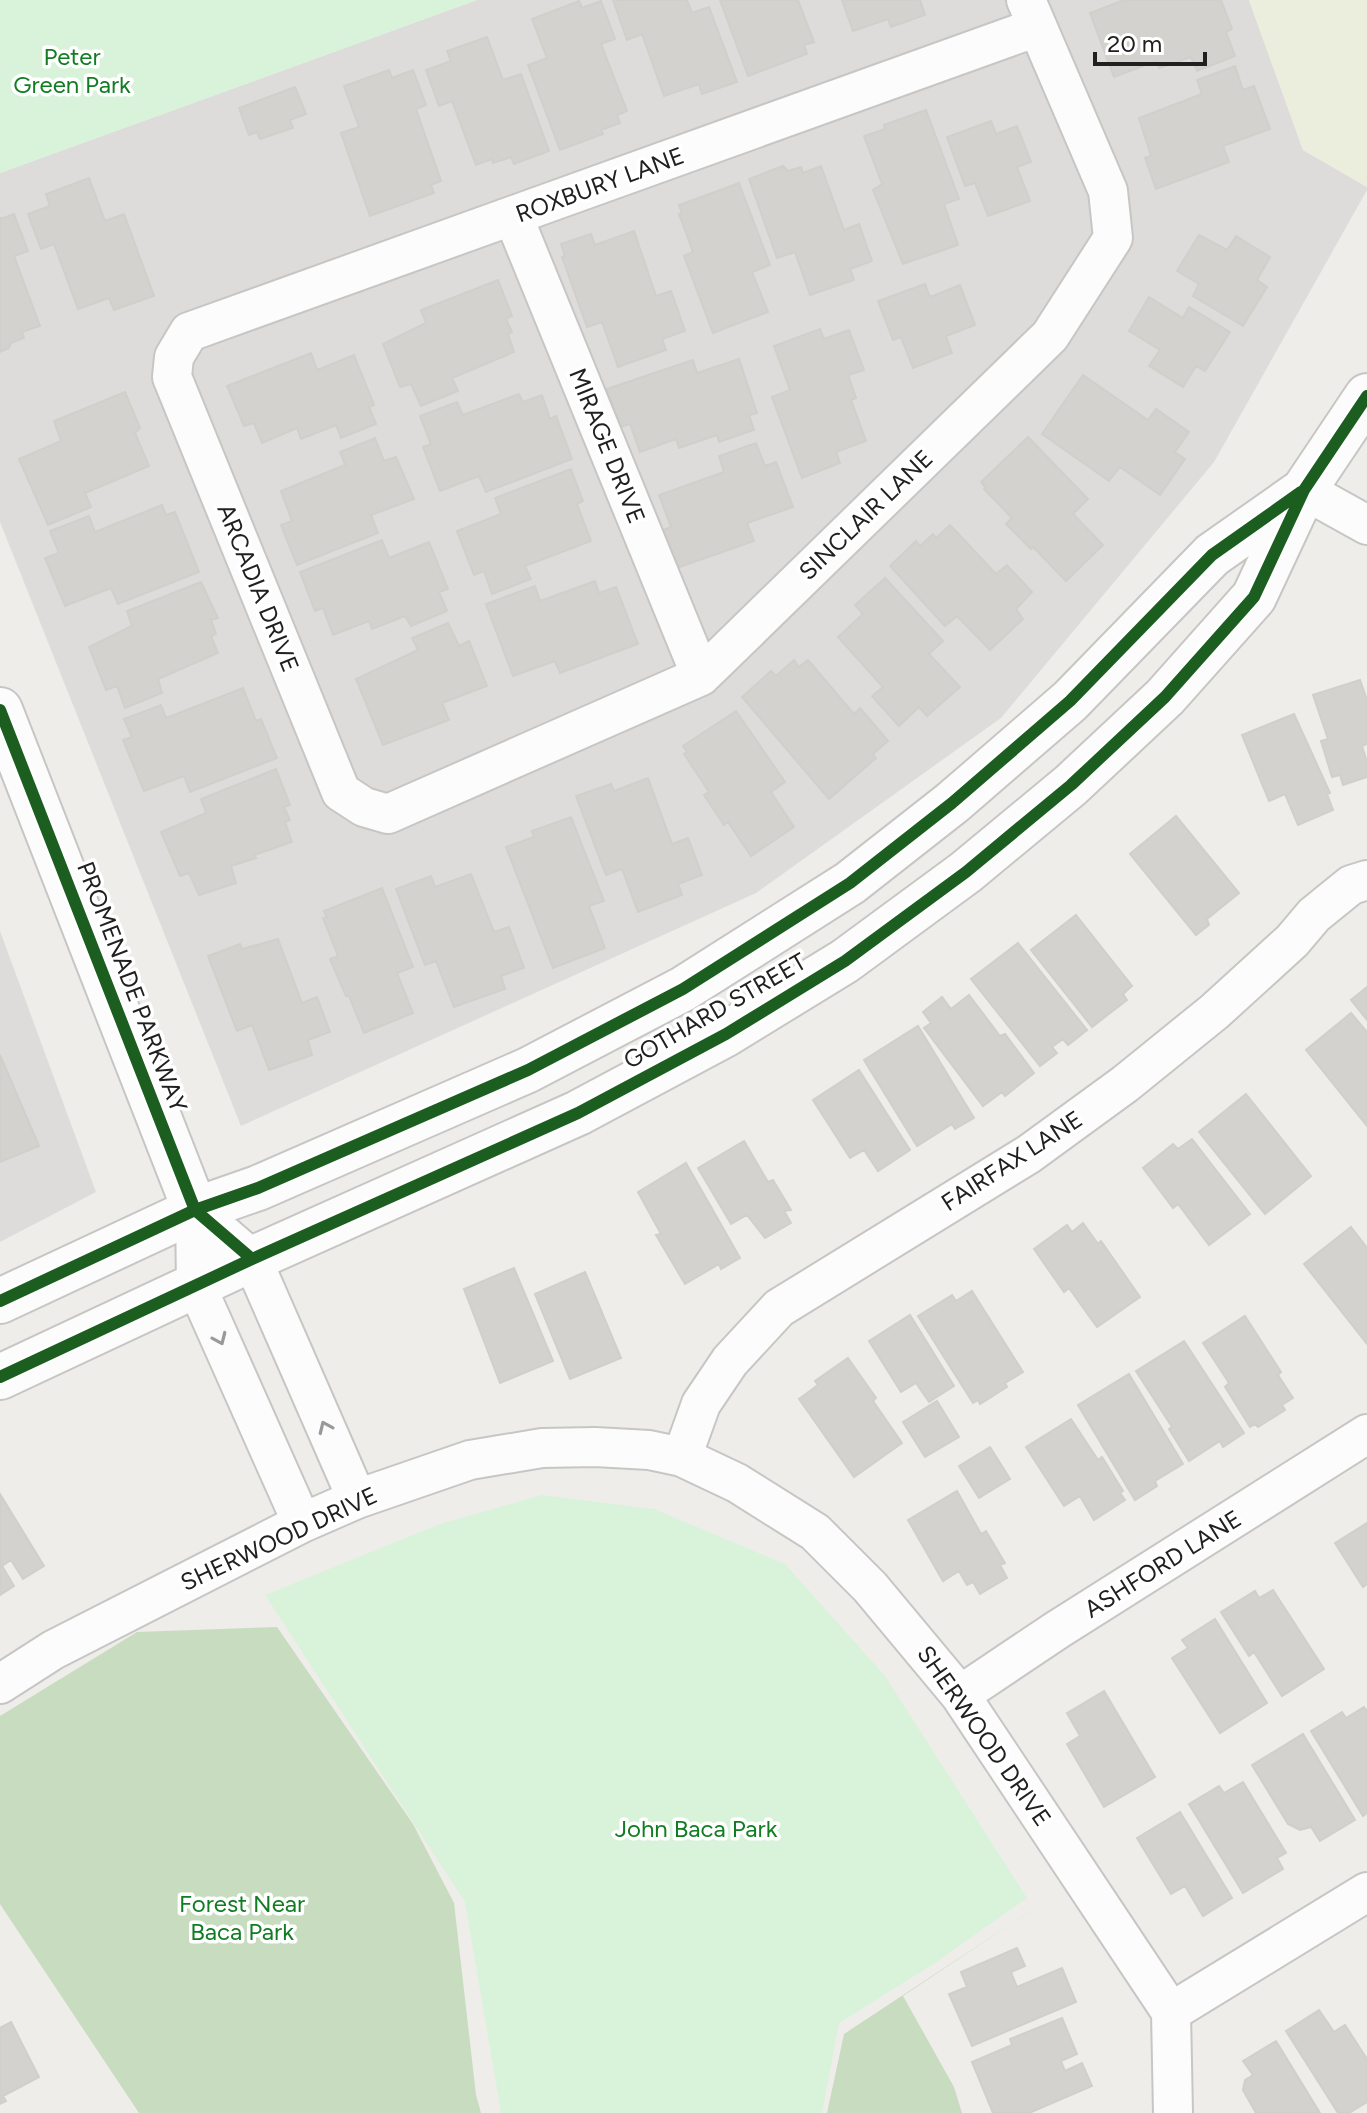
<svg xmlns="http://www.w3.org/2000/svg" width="1367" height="2113" font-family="Figtree,sans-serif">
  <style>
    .residential { fill: #dddcda }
    .farmland { fill: #eceedd }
    .forest { fill: #c8dcc0 }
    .park { fill: #d9f3db }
    .building { fill: #d3d2ce; stroke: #d1cfcb; stroke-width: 2 }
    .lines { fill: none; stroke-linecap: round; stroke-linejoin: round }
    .minor-casing { stroke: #c7c6c5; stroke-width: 42 }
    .tertiary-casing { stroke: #c7c6c5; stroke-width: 48 }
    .minor { stroke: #fcfcfc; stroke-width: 38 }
    .tertiary { stroke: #fcfcfc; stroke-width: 44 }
    .cycleway-casing { stroke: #fff; stroke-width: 17 }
    .cycleway { stroke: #1b5e20; stroke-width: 12 }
    .oneway { stroke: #999 }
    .labels { text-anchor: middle; stroke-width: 7; stroke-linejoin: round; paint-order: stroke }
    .park-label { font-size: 24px; fill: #107d22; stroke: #fff }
    .street-label { font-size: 24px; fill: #202020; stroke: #fff }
  </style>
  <rect width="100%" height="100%" fill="#eeede9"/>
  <path class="residential" d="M477 0H1249L1303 150 1367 187V190L1214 462 1001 718 756 893 241 1126 0 522V173Z
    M0 931 96 1192 0 1242Z"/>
  <path class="farmland" d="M1249 0H1367V187L1303 150Z"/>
  <path class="forest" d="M277 1627 413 1824 454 1903 476 2095 481 2113H139L0 1904V1716L137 1632Z
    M1035 1908 903 1996 954 2087 962 2113H827L844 2034Z"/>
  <path class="park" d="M0 0H477L0 173Z
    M542 1495 654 1509 785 1564 885 1676 1027 1898 935 1963 839 2023 822 2113H501L465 1902 265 1595 440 1524Z"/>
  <path class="building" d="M613 0H687L692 13 709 7 737 82 702 94 699 84 664 96 642 34 627 40Z
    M720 0H798L814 42 804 45 807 54 748 76Z
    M842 0H920L925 15 891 27 888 19 853 31Z
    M1124 0H1221L1232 29 1226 32 1235 56 1197 71 1191 57 1159 68 1156 61 1114 77 1090 13Z
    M579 1 582 8 601 1 615 39 601 44 627 111 617 115 620 123 601 130 603 134 560 150 528 65 547 58 532 19Z
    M487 37 503 80 521 74 549 151 514 164 511 157 493 163 492 159 476 165 452 101 439 106 426 70 451 61 447 51Z
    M1235 66 1243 90 1254 86 1270 129 1223 146 1229 162 1156 189 1145 158 1151 156 1139 118 1202 94 1197 80Z
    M389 70 392 78 413 70 426 105 416 109 441 181 431 185 434 193 370 216 341 133 359 127 344 86Z
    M295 87 306 114 290 120 293 128 260 139 257 132 249 135 239 108Z
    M926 110 959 199 944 204 958 245 903 264 873 190 882 184 864 136 885 129 884 125Z
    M991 121 996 134 1017 126 1031 162 1017 167 1030 201 988 216 975 183 965 186 947 137Z
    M783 166 788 171 801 167 803 173 821 166 844 230 859 224 872 261 850 269 854 280 810 295 795 252 777 258 749 179Z
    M89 178 105 221 124 214 154 296 114 310 109 298 78 309 54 244 41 249 28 214 50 206 46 194Z
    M739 183 770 265 752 272 768 312 713 333 684 256 693 252 679 214 682 213 679 205Z
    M14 214 28 251 14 256 40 326 22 332 24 338 11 343 9 348 0 352V217L1 219Z
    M634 231 656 296 671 291 685 331 662 339 666 350 618 367 602 322 587 327 562 257 565 256 561 244 591 234 595 245Z
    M1199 235 1227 250 1236 236 1270 257 1257 280 1267 287 1243 326 1193 296 1199 284 1177 271Z
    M498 280 512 316 506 319 512 332 508 334 514 352 452 378 458 391 421 406 411 384 400 387 383 344 426 323 421 310Z
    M925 284 930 297 960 285 975 325 946 336 952 353 913 368 901 337 893 340 878 301Z
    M1149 297 1183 318 1189 307 1230 332 1205 371 1196 366 1183 387 1149 366 1160 350 1129 331Z
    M820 329 824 339 849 330 864 370 848 375 856 398 851 400 866 441 836 452 840 463 802 478 772 397 790 390 774 346Z
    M311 353 317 370 354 355 374 405 369 407 376 424 341 438 336 425 301 439 297 428 262 443 254 423 244 426 227 386Z
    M739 359 757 413 749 415 754 430 719 442 717 435 679 448 676 439 640 452 630 424 620 427 607 389 693 360 697 373Z
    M1083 375 1148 420 1156 409 1189 432 1175 452 1185 459 1160 495 1120 467 1109 481 1042 434Z
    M125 392 140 428 135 433 149 466 85 493 91 507 48 525 19 459 61 441 54 421Z
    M519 394 523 402 542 395 550 419 556 416 572 459 486 492 479 476 440 491 423 447 431 444 420 416 457 402 463 415Z
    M1028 437 1088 499 1073 514 1103 545 1066 581 1033 547 1031 549 1006 524 1012 518 984 489 985 487 981 482Z
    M375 438 384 461 396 457 414 499 371 515 378 533 297 565 281 525 292 521 281 491 345 465 340 452Z
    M756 443 765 466 776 462 793 507 747 523 754 541 674 569 661 531 671 527 659 495 724 472 719 456Z
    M571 469 583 501 577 504 591 541 525 566 531 579 492 594 484 571 474 575 457 531 501 514 495 498Z
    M162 505 166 515 175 512 199 572 118 604 111 588 65 606 45 558 59 553 50 531 89 516 95 532Z
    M950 525 996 574 1007 565 1032 592 1016 609 1023 619 990 650 957 616 945 626 890 566 916 541 920 546 933 534 936 538Z
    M382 540 389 558 429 542 448 589 439 592 447 611 411 626 405 616 372 629 369 621 333 635 323 608 315 611 300 572Z
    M885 578 943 641 929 654 960 687 927 716 919 707 899 726 872 696 883 687 838 637 863 614 855 605Z
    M595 581 599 593 616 587 638 644 560 673 555 661 513 676 486 604 535 586 540 601Z
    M201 582 218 618 211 620 216 634 211 636 218 653 158 679 162 693 125 708 117 686 106 690 89 647 132 626 127 611Z
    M448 623 459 646 469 641 487 686 442 703 449 720 383 745 356 679 418 650 412 638Z
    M794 660 799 667 808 660 854 714 860 708 888 741 873 754 876 758 829 799 742 697 771 671 776 676Z
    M1360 680 1367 700V744L1362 746 1367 762V777L1343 785 1340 775 1332 777 1321 741 1328 739 1313 695Z
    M243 688 256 721 261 719 277 758 190 792 184 776 144 791 123 740 132 737 124 719 161 705 166 718Z
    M736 711 785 782 771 792 794 827 751 856 728 822 724 825 704 795 709 792 684 754 687 752 683 746Z
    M1294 714 1330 793 1327 794 1333 810 1298 825 1285 794 1269 801 1242 735Z
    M276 769 290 805 284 807 290 820 285 822 292 842 254 855 256 858 231 866 236 883 199 895 189 873 180 876 161 832 206 813 201 799Z
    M648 778 672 844 688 838 702 875 678 884 682 895 638 912 622 869 606 875 576 796 611 784 614 791Z
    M1176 816 1239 893 1207 919 1209 925 1196 935 1130 854Z
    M571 817 604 901 589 906 605 948 553 968 506 847 534 837 532 831Z
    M471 874 494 932 509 927 524 968 501 976 505 989 454 1007 436 961 425 965 396 889 431 876 435 887Z
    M382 888 413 967 397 973 413 1013 364 1033 349 996H346L330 959 338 956 323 918H327L324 911Z
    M1076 915 1132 986 1123 994 1127 1000 1092 1027 1031 950Z
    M278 939 302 1003 317 997 330 1032 308 1040 312 1055 269 1070 252 1025 237 1031 208 956 240 944 242 949Z
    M1018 943 1087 1030 1068 1045 1063 1039 1052 1047 1057 1053 1040 1066 971 979Z
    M1367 987V1020L1351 1000Z
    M969 995 1000 1036 1005 1034 1034 1073 1005 1096 1002 1092 983 1106 924 1028 931 1023 923 1012 942 997 951 1009Z
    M1351 1013 1367 1032V1126L1306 1050Z
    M918 1026 974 1118 955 1129 952 1124 917 1146 864 1060Z
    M0 1055 39 1146 0 1162Z
    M859 1070 910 1150 878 1171 864 1150 850 1158 813 1100Z
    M1246 1094 1311 1176 1265 1214 1199 1132Z
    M1192 1139 1250 1214 1209 1245 1178 1204 1173 1208 1143 1168 1173 1144 1178 1149Z
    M744 1141 768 1182 773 1180 791 1210 784 1211 791 1223 765 1238 747 1215 731 1224 698 1168Z
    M686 1163 740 1258 721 1269 719 1264 685 1284 656 1235 661 1234 638 1192Z
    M1083 1223 1098 1244 1101 1241 1140 1297 1097 1327 1069 1288 1064 1292 1034 1249 1067 1225 1072 1232Z
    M1351 1227 1367 1248V1344L1304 1264Z
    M514 1268 553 1361 500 1383 464 1289Z
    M585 1272 621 1358 570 1379 535 1294Z
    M972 1291 1023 1372 1005 1383 1007 1387 980 1404 978 1400 973 1403 918 1316 952 1295 956 1301Z
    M910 1315 954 1386 929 1402 916 1383 901 1392 869 1341Z
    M1245 1316 1281 1372 1278 1375 1293 1398 1282 1405 1285 1410 1258 1427 1255 1424 1250 1427 1225 1387 1229 1383 1203 1343Z
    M1184 1341 1244 1433 1223 1447 1220 1441 1189 1461 1169 1429 1172 1427 1136 1371Z
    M848 1358 876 1398 873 1401 902 1443 854 1477 799 1399 818 1385 815 1381Z
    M1129 1374 1183 1464 1155 1481 1157 1486 1135 1500 1078 1405Z
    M937 1401 959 1437 925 1457 903 1422Z
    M1071 1419 1098 1460 1102 1457 1123 1491 1120 1493 1125 1500 1094 1520 1080 1496 1064 1506 1026 1447Z
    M990 1447 1010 1479 979 1498 959 1466Z
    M957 1491 981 1534 986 1531 1005 1563 1000 1565 1007 1578 980 1594 973 1582 967 1585 959 1571 943 1581 908 1520Z
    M0 1494 44 1566 23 1579 11 1560 2 1566 14 1586 0 1595Z
    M1367 1523V1584L1363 1587 1335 1543Z
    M1273 1590 1324 1669 1282 1696 1254 1652 1249 1656 1221 1612 1255 1591 1259 1598Z
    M1215 1619 1267 1703 1220 1733 1172 1658 1188 1648 1182 1640Z
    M1104 1691 1155 1777 1104 1807 1067 1744 1080 1736 1067 1713Z
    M1364 1707 1367 1711V1813L1363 1816 1311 1731 1342 1712 1346 1718Z
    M1303 1734 1355 1820 1320 1841 1311 1827 1300 1830 1288 1824 1252 1765Z
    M1243 1782 1286 1853 1277 1858 1283 1869 1243 1893 1189 1804 1219 1786 1224 1793Z
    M1180 1812 1232 1898 1203 1916 1185 1886 1171 1894 1137 1838Z
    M1017 1948 1025 1966 1011 1972 1017 1987 1062 1968 1076 2002 972 2046 949 1994 967 1987 961 1972Z
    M1319 2010 1334 2032 1345 2025 1367 2059V2102L1349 2113H1338L1286 2031Z
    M1062 2018 1077 2054 1061 2061 1065 2071 1082 2063 1092 2086 1029 2113H993L972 2062 1012 2045 1010 2039Z
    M11 2022 39 2077 3 2096 6 2101 0 2104V2028Z
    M1276 2041 1320 2113H1256L1243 2090 1245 2080 1253 2075 1243 2061Z"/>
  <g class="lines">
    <defs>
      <path id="minor" d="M1026 0 1108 191 1113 238 1050 336 701 676 388 814 364 807 341 792 172 377 174 357 189 332 1037 27
        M513 216 701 676
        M1304 490 1367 525
        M195 1210 252 1259 357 1499
        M195 1210 196 1285 302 1523
        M682 1457 701 1404 730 1361 779 1308 1029 1154 1125 1084 1214 1012 1292 941 1314 915 1351 885 1367 880
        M0 1684 53 1650 302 1523 357 1499 470 1460 542 1448 595 1447 649 1450 682 1457 737 1483 815 1532 870 1587 960 1695 1171 2012 1173 2113
        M960 1695 1057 1630 1367 1434
        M1171 2012 1367 1892"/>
      <path id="tertiary" d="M0 710 195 1210
        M0 1301 195 1210 258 1188 528 1070 683 989 850 883 952 803 1070 701 1212 555 1303 491
        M0 1377 252 1259 578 1113 726 1034 845 961 966 872 1071 785 1165 697 1254 597 1304 490 1367 396"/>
    </defs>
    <use href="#minor" class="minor-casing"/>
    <use href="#tertiary" class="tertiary-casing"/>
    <use href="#minor" class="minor"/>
    <use href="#tertiary" class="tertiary"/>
    <defs>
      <path id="cycleway" d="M0 710 195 1210 252 1259
        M0 1301 195 1210 258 1188 528 1070 683 989 850 883 952 803 1070 701 1212 555 1301 492
        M0 1377 252 1259 578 1113 726 1034 845 961 966 872 1071 785 1165 697 1254 597 1304 490 1367 396"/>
    </defs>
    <use href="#cycleway" class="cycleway-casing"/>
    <use href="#cycleway" class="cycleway"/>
  </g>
  <defs><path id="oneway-chevron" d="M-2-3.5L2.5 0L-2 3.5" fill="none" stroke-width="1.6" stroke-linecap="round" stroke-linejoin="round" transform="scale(2)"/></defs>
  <g class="oneway">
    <use href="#oneway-chevron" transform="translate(220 1339) rotate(66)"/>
    <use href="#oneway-chevron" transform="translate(325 1427) rotate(-114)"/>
  </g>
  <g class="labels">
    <g class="park-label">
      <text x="72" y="65">Peter<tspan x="72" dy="28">Green Park</tspan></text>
      <text x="696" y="1837">John Baca Park</text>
      <text x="242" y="1912">Forest Near<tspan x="242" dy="28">Baca Park</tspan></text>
    </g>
    <g class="street-label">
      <text transform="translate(600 185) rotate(-20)" y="8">ROXBURY LANE</text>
      <text transform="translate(607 446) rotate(68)" y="8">MIRAGE DRIVE</text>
      <text transform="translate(866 515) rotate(-44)" y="8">SINCLAIR LANE</text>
      <text transform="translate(258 588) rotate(68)" y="8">ARCADIA DRIVE</text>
      <text transform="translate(132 987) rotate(69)" y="8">PROMENADE PARKWAY</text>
      <text transform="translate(715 1011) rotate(-30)" y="8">GOTHARD STREET</text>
      <text transform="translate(1012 1161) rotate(-33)" y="8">FAIRFAX LANE</text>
      <text transform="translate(279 1539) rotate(-25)" y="8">SHERWOOD DRIVE</text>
      <text transform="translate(1163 1564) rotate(-32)" y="8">ASHFORD LANE</text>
      <text transform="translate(984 1736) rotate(55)" y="8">SHERWOOD DRIVE</text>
    </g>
  </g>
  <path d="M1095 52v12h110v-12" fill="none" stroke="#202020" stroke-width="4"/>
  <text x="1107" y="52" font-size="24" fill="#202020" stroke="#ffffff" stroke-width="6" paint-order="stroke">20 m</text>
</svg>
